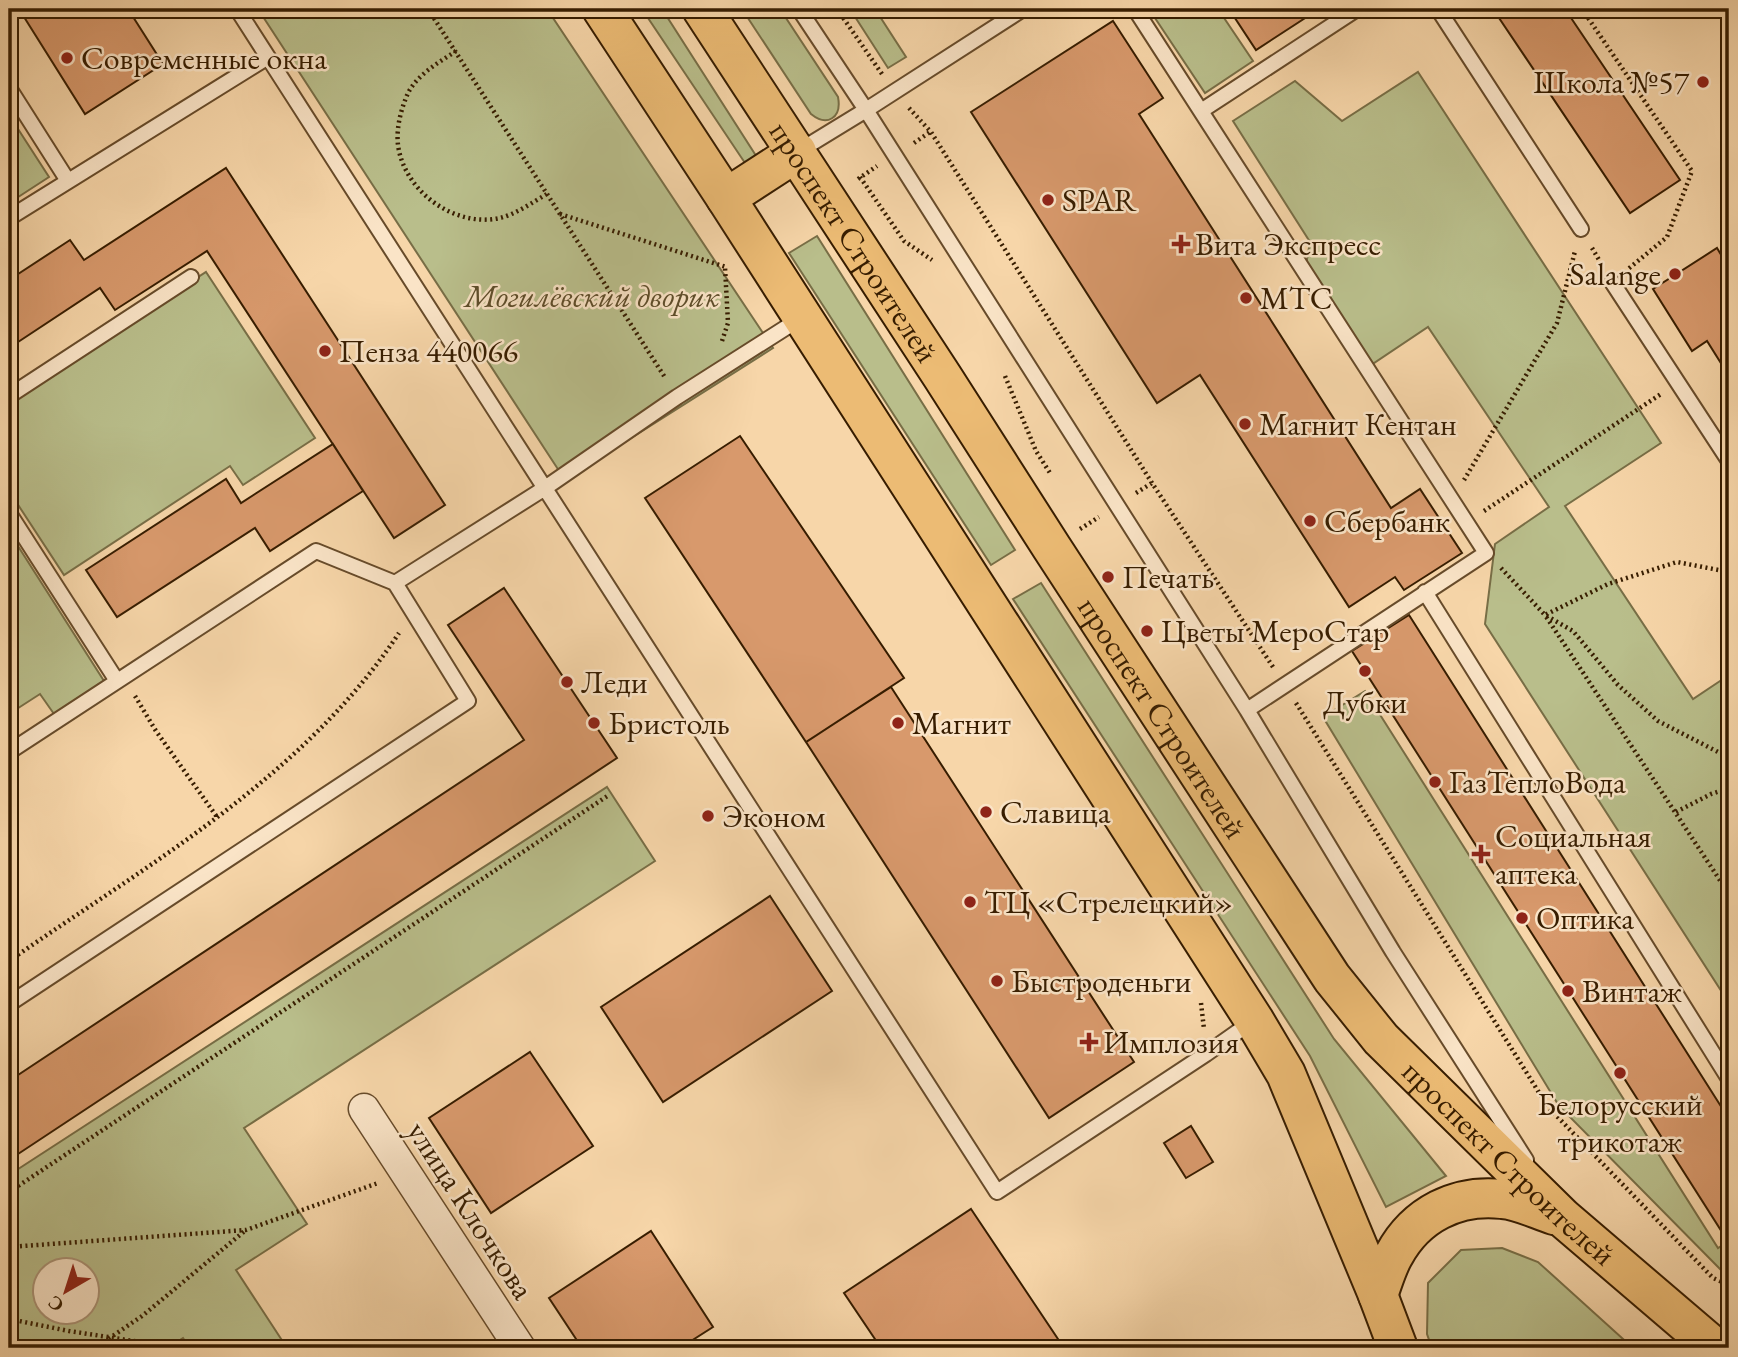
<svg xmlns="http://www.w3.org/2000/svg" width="1738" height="1357" font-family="'EB Garamond',serif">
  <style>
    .green { fill: #b9be8b; stroke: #786e46; stroke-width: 2; fill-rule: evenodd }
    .building { fill: #d8996c; stroke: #371d00; stroke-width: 2 }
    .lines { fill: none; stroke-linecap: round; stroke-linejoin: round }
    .service-casing { stroke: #674b2a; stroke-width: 18 }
    .minor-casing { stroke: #674b2a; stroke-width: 33 }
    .primary-casing { stroke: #371d00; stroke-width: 42 }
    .path { stroke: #371d00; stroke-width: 4.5; stroke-dasharray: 2 3.5; stroke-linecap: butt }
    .service { stroke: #fae4c7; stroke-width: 14 }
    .minor { stroke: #fae4c7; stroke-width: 30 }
    .primary { stroke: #ecbb74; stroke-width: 38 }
    .poi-dot { fill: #8f2418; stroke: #fae4c7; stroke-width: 2.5 }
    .labels { text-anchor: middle; stroke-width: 5; stroke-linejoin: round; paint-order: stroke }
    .poi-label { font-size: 32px; fill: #371d00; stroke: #fae4c7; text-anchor: start }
    .street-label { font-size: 32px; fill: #371d00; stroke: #fae4c7 }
    .park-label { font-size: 32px; font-style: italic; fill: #5e4d2a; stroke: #fae4c7 }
  </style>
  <rect width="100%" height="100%" fill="#f7d6a9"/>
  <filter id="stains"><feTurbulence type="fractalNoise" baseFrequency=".00286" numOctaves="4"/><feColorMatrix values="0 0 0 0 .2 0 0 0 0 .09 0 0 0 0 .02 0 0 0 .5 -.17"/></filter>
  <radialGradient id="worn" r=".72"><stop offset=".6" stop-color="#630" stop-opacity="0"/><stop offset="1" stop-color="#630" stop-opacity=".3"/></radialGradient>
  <path class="green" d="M258 9H547L773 348 565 480Z
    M642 9H662L760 162 749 169Z
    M742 9H780L838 97C842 118 827 127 811 114Z
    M850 9H875L906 57 888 68Z
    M1149 9H1218L1253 61 1205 93Z
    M1418 72 1661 443 1565 506 1693 699 1729 675V1003L1485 624 1495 544 1549 507 1428 327 1371 365 1306 265 1310 242 1233 121 1295 81 1342 121Z
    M9 115 49 177 9 203Z
    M817 236 1015 550 991 565 789 253Z
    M206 272 315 438 243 485 230 466 64 575 9 491V401Z
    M9 532 104 681 54 714 40 694 9 714V676L12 674 9 669Z
    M1041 583 1334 1039 1446 1176 1386 1207 1310 1056 1013 599Z
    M1365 691 1718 1248 1729 1241V1272L1722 1271 1559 1106 1323 717Z
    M607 787 655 861 244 1128 307 1224 236 1270 287 1348H190L183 1338 167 1348H9V1175ZM46 1270H88V1312H46Z
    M1502 1248 1538 1262 1633 1348H1432L1427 1334 1428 1283 1461 1250Z"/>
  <path class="building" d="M19 9H128L163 64 85 114Z
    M1229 9H1319L1256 50Z
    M1493 9H1565L1680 180 1630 213Z
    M1113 21 1163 98 1139 114 1391 508 1420 489 1462 553 1404 590 1395 577 1349 607 1200 375 1157 403 971 112Z
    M226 168 445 505 394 538 207 251 115 310 100 288 9 348V280L70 240 84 260Z
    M1717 248 1729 268V376L1707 341 1692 351 1653 289Z
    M740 436 904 678 806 742 645 498Z
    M333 444 363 491 270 551 255 528 117 617 86 570 226 479 241 503Z
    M504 588 617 758 9 1160V1081L524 740 448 625Z
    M1409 615 1729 1119V1227L1722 1232 1352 651Z
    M891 687 1134 1062 1049 1118 806 742Z
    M770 896 832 991 663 1102 601 1007Z
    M530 1052 593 1146 491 1213 429 1118Z
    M1191 1126 1213 1162 1186 1178 1164 1143Z
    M971 1209 1064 1348H881L844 1293Z
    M651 1231 713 1327 680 1348H582L549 1298Z"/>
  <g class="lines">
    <defs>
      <path id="service" d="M237 9 997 1192 1206 1054 1253 1021
        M799 9 866 110 1247 710 1393 952 1526 1160
        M1135 9 1486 553 1247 710
        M1438 9 1581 229
        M9 88 68 181
        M1201 111 1357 9
        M799 151 866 110 1023 9
        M9 218 268 57
        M1612 282 1729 461
        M9 396 191 277
        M9 513 117 681
        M1425 592 1729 1079
        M9 752 316 551 395 583
        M9 832 10 835 9 838
        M9 1004 468 701 395 583 545 488 677 397 801 318"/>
      <path id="minor" d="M364 1109 520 1348"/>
      <g id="primary">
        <path d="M602 9 726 198 1254 1020 1286 1074 1378 1295 1398 1348"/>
        <path id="s1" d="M702 9 942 376 1052 548 1332 978 1381 1039 1563 1218 1715 1348"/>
        <path d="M726 198 797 152"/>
        <path d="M1378 1295C1383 1282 1387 1267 1394 1255 1416 1214 1457 1194 1502 1199 1519 1200 1538 1210 1554 1215"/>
      </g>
    </defs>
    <use href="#service" class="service-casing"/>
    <use href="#minor" class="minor-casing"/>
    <use href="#primary" class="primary-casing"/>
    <path class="path" d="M428 9 666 379
      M837 9 882 74
      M1582 9 1692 171 1667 237 1628 269
      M1725 9 1729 12
      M456 51C438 63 418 74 408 93 401 109 396 128 398 145 404 191 454 228 500 218 516 214 533 202 547 194
      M909 108 931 132 1152 483 1273 667
      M914 143 930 132
      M860 177 904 241 932 260
      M858 179 877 166
      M560 214 726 267
      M1592 248 1602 265
      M722 341 728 323 725 267
      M1005 376 1036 451 1050 473
      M1464 480 1557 323 1575 251
      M1136 493 1152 483
      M1484 511 1661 394
      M1080 529 1099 517
      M1501 568 1545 615 1573 631 1618 685 1658 721 1720 753 1729 756
      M1729 572 1677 562 1608 584 1545 615 1729 894
      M135 696 156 731 217 817
      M1296 703 1548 1107 1713 1278 1729 1285
      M1676 812 1711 794 1729 788
      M9 961C148 864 303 778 399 633
      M1201 1003 1204 1029
      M9 1192 609 795
      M9 1247 246 1230 378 1183
      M9 1319 69 1331 179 1348
      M95 1348 142 1316 246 1230"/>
    <use href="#service" class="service"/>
    <use href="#minor" class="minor"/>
    <use href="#primary" class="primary"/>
  </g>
  <g class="poi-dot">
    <circle cx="67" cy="58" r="7"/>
    <circle cx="1703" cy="82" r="7"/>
    <circle cx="1048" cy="200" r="7"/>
    <path d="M1177.5 233.5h7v7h7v7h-7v7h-7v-7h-7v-7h7z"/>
    <circle cx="1675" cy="274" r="7"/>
    <circle cx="1246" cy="298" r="7"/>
    <circle cx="325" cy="351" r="7"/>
    <circle cx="1245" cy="424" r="7"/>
    <circle cx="1310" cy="521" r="7"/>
    <circle cx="1108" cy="577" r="7"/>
    <circle cx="1147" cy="631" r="7"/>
    <circle cx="1365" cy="671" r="7"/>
    <circle cx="567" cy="682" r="7"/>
    <circle cx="594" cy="723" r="7"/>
    <circle cx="898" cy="723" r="7"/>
    <circle cx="1435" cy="782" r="7"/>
    <circle cx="986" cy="812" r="7"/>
    <circle cx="708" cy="816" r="7"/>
    <path d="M1477.5 843.5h7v7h7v7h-7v7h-7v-7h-7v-7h7z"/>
    <circle cx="970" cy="902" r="7"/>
    <circle cx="1522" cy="918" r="7"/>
    <circle cx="997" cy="981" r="7"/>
    <circle cx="1568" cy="991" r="7"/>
    <path d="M1085.5 1031.5h7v7h7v7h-7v7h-7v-7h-7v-7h7z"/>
    <circle cx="1620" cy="1073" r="7"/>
  </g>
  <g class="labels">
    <g class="poi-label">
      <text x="81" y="69">Современные окна</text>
      <text x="1689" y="93" text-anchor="end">Школа №57</text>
      <text x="1062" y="211">SPAR</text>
      <text x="1195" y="255">Вита Экспресс</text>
      <text x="1661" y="285" text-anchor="end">Salange</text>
      <text x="1260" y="309">МТС</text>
      <text x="339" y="362">Пенза 440066</text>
      <text x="1259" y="435">Магнит Кентан</text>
      <text x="1324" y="532">Сбербанк</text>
      <text x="1122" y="588">Печать</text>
      <text x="1161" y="642">Цветы МероСтар</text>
      <text x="581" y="693">Леди</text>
      <text x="1365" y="713" text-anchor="middle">Дубки</text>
      <text x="608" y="734">Бристоль</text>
      <text x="912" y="734">Магнит</text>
      <text x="1449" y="793">ГазТеплоВода</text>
      <text x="1000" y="823">Славица</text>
      <text x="722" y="827">Эконом</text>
      <text x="1495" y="847">Социальная<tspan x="1495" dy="37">аптека</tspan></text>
      <text x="984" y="913">ТЦ «Стрелецкий»</text>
      <text x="1536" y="929">Оптика</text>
      <text x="1011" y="992">Быстроденьги</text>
      <text x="1582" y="1002">Винтаж</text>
      <text x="1103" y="1053">Имплозия</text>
      <text x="1620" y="1115" text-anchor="middle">Белорусский<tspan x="1620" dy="37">трикотаж</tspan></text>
    </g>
    <g class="street-label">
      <text dy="11" stroke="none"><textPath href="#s1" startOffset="278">проспект Строителей</textPath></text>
      <text dy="11" stroke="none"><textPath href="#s1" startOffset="845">проспект Строителей</textPath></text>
      <text dy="11" stroke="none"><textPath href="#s1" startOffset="1412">проспект Строителей</textPath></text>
      <text transform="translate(471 1210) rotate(57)" y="11">улица Клочкова</text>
    </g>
    <g class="park-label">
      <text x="592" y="307">Могилёвский дворик</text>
    </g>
  </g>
  <rect width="1738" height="1357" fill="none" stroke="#f7d6a9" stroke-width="35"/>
  <rect x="10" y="10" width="1717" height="1336" fill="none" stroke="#371d00" stroke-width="3.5"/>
  <rect x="18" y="18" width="1703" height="1322" fill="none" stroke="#371d00" stroke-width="2"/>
  <g transform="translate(66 1291) rotate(219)"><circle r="33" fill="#fae4c7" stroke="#ac9477" stroke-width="2"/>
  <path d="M0-5L12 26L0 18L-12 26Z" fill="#8f2418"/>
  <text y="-10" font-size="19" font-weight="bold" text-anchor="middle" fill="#371d00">С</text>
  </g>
  <rect width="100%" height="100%" filter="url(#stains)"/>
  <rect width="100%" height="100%" fill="url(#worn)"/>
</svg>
